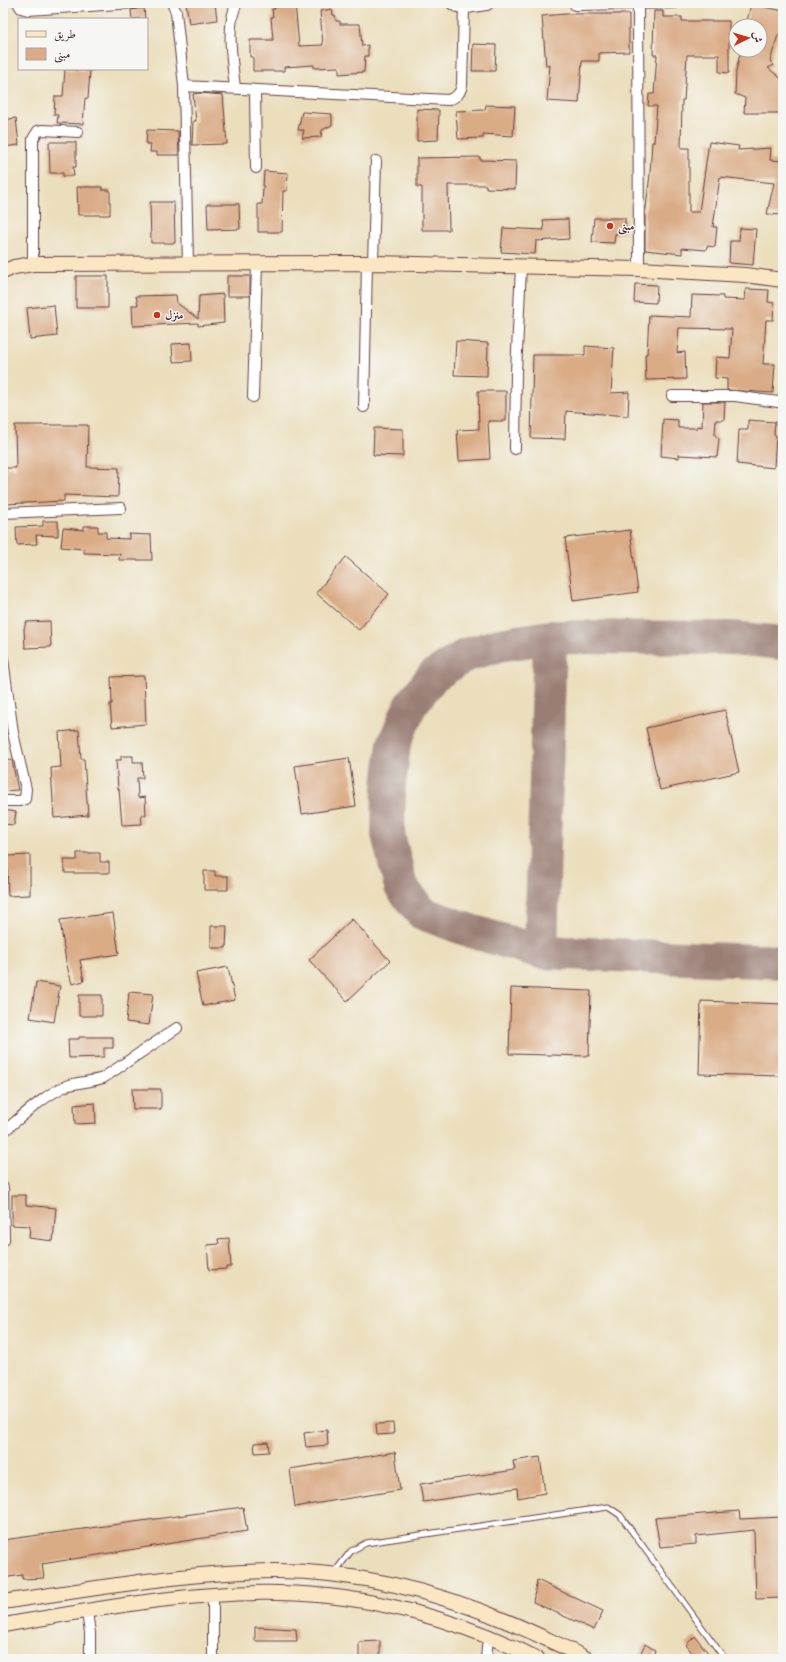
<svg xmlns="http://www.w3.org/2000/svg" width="786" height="1662" font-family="'IM FELL French Canon',Amiri,serif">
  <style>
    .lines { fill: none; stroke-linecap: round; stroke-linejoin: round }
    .taxiway { stroke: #9a7e74; stroke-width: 34 }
    .building { fill: #daac86 }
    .service-casing { stroke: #623c41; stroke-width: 7 }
    .minor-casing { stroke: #623c41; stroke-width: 12 }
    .secondary-casing { stroke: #623c41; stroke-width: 16 }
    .service { stroke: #fff; stroke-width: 5 }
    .minor { stroke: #fff; stroke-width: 10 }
    .secondary { stroke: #fbe6c4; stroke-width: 14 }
    .poi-dot { fill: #c8321e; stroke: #f6f6f2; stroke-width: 1.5 }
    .labels { text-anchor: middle; stroke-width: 3; stroke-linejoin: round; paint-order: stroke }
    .poi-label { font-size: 12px; font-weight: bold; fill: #4a1f2b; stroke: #f6f6f2; text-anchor: start }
  </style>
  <rect width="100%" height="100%" fill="#f6f6f2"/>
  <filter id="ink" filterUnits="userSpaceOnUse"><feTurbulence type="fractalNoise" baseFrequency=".025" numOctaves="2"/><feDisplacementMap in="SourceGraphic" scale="8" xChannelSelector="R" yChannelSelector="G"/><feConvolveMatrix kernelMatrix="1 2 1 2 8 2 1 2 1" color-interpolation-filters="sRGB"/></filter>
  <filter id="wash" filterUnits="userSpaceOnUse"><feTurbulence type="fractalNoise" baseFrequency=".012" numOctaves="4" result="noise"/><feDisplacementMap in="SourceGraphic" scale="16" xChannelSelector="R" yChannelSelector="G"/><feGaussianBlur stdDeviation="0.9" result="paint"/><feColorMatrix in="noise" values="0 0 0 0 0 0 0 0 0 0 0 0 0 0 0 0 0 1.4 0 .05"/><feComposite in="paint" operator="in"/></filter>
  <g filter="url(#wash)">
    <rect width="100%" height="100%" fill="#ebdebc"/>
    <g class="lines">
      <path class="taxiway" d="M783 643 732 638 550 637 499 645 466 655 433 676 410 706 394 744 389 786 388 834 401 887 422 913 471 931 541 952 783 962
        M541 952 550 637"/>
    </g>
    <g id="blocks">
      <path class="building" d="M186 3H215L217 20 189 24Z
        M277 3H295L299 46 323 45 320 11 332 9 333 15H335L336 21H340V24H360L362 46 368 45V56H365L364 72 339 74V67L314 68V65L284 67V71H253V57H250V40H273L271 17H273L272 9H275V5H278Z
        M751 4 783 11 782 36 778 35 770 61 774 65 768 68 783 80V113H744L745 98 735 94 736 71 741 50H760V26H746Z
        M144 8 145 19H132L131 10Z
        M654 11H663V17H682V21H729V73L719 72V55H687L684 100H682L681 148H689V212H699L709 142 739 146 738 150 771 148 770 160 783 161V215L767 214 774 183 720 177 713 227H717L715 247 707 246 706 250 682 248V254L645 250V216L650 174 652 142H654L657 106H648L649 94H654L657 55H653Z
        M566 14H629V52L599 53V61H582L579 103 547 101 550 65 546 66 542 16Z
        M473 44 496 45 495 71H472Z
        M65 69 90 71 88 99 85 98 83 124 57 123 58 115H54L55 96H63Z
        M200 93 223 95 227 144 192 145 193 121H196L193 94Z
        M486 105 515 106 513 136 483 134V138L458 139 456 111 485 110Z
        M417 109 439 110 438 140 417 141Z
        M302 112 332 114V125L322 130 321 137 302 138 304 130H298Z
        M16 118 19 145 3 147V120Z
        M147 130 178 131 179 155H157V152H150L151 144H146Z
        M49 142H76V167H73L74 176H63V173H50Z
        M480 157V160L516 161 515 189 486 188V185H448L449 230H422V187H417V158Z
        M264 171 288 173 287 191H283L282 232H258V204H262Z
        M77 187H102V190H110V215H78Z
        M150 202H174L175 243H151Z
        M207 204H239L240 229 208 230Z
        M594 218H625V233L615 234 614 243 592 242Z
        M568 219 569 239 536 241 535 254 501 252 503 228 544 230 543 220Z
        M740 228 756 229 753 265 729 263 730 241H739Z
        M76 276H108V308H76Z
        M227 276H250V296H227Z
        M635 284 657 285 656 303 634 302Z
        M746 289 769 290 768 302 774 303 773 320H766L763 364H775L773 393 727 390V379L715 378 716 357 730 358 732 329 679 328 677 353 685 352 686 379 646 380 645 354H647L649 315 691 317 692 295 723 296V299L745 300Z
        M223 294 224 323 198 326V323L133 326 132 305H138L136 296 176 295 177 303 198 319 199 296Z
        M54 305 57 336 30 339 27 308Z
        M456 341 488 343 487 376 454 375Z
        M191 343 192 361 173 362 172 344Z
        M585 346 614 348 611 393 629 392 628 416 566 411 565 439 531 438 533 355H585Z
        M478 391H506V421H488L490 459 459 461 457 430 479 429Z
        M703 402H725L724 420H716L715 435 719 439 717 457 679 455V458L661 456 663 419 678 420V428H697V426L702 427Z
        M748 420 775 422 774 435H776L774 468 737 464 739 430H748Z
        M15 425H88L87 467 119 468 118 497 64 495V501L6 504V468H16Z
        M374 428 403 429V456L373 455Z
        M43 521H58V536L36 535 37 544 17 545 16 527 43 526Z
        M84 526H98V532H106V538L129 539V534L151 535 152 560H119L120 554 84 553V549L61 547 63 528 84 530Z
        M630 530 638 592 573 601 565 538Z
        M346 557 389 594 359 630 316 593Z
        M50 621 51 647 25 648 24 629 26 622Z
        M144 676 146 724 112 727 110 704H112L111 677Z
        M725 710 739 772 660 790 646 728Z
        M79 730 81 759H84L88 815 54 818 51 768 61 767 59 732Z
        M121 756H133V762H142L143 778H137L138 798 145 797 146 815H141L142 824 122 825 119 789H118L116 760H121Z
        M349 758 356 806 302 814 295 766Z
        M12 760 18 790 3 791V761Z
        M3 810 16 812 14 825 3 824Z
        M77 853H100V862H109V873H65L64 860H77Z
        M30 855V895L8 896 7 856Z
        M204 871H215V876H228V890H204Z
        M113 913 119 954 80 960 84 981 72 984 66 962 60 920Z
        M352 919 390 961 347 1001 309 960Z
        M211 926H227L226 948H211Z
        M228 967 235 1000 203 1006 196 973Z
        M36 982 60 986 54 1022 30 1018Z
        M511 988 591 991 589 1056 509 1054Z
        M129 992 153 994 149 1025 126 1022Z
        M79 995H102V1016H79Z
        M701 1001 783 1004V1076L699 1074Z
        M79 1037H113V1048H104V1057L69 1058 68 1039H79Z
        M132 1089H161V1109H133Z
        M95 1103 96 1123 75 1124 74 1105Z
        M12 1195H26V1205L56 1208 53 1241 29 1238 30 1226 12 1225Z
        M229 1238 231 1267H226V1269L209 1270 207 1245 219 1244 218 1239Z
        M393 1423 394 1434 377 1435 376 1424Z
        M327 1430 328 1445 306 1447 304 1433Z
        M268 1442 269 1452 255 1453 254 1443Z
        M395 1452 400 1490 295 1507 290 1469Z
        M540 1457 545 1493 518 1498 517 1488 423 1502 420 1484 515 1470 513 1461Z
        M243 1507 247 1531 42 1564 44 1578 22 1579V1575L3 1578V1540Z
        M739 1511 740 1519 783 1517V1598L756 1599 754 1530 696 1536V1544L660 1547 655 1518Z
        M537 1580 603 1611 594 1630 533 1602Z
        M255 1627 296 1629 297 1641H255Z
        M695 1636 709 1654 703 1659H697L686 1645Z
        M380 1641V1658H359V1642Z
        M645 1644 655 1650 652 1659H638Z"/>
    </g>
  </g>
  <g filter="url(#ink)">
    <use href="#blocks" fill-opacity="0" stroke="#623c41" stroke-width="1"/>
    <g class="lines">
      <defs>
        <path id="service" d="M334 1573 351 1551 366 1543 608 1507 620 1515 725 1659"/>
        <path id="minor" d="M18 3 21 8 28 10 134 3
          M172 3 176 12 184 86
          M451 3C458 12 477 6 487 5L489 3
          M638 4 639 269
          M575 5 675 3
          M235 89C233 63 225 26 237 3
          M255 90 256 168
          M373 263 376 161
          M33 264V139L38 131 43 130 78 132
          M188 264 184 86 448 100C457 97 460 94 462 85L464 8
          M672 396H735L778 402 783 401
          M253 397 257 264
          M364 407 367 263
          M515 449 516 372 521 267
          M3 513 121 508
          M3 659 13 733 26 789 25 799 19 801H3
          M3 1132C20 1118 46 1094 66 1086 78 1082 91 1082 103 1078L177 1028
          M3 1187 4 1240
          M213 1596V1659
          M87 1612 90 1633V1659
          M486 1659 488 1637"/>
        <path id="secondary" d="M3 272 14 267 33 264 373 263 639 269 745 275 783 280
          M3 1602C93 1589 184 1572 276 1571 367 1571 456 1597 538 1635 555 1643 571 1650 587 1659
          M3 1625C94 1610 187 1591 279 1593 367 1594 461 1620 538 1659"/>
      </defs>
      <use href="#service" class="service-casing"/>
      <use href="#minor" class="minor-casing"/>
      <use href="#secondary" class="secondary-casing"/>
      <use href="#service" class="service"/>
      <use href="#minor" class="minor"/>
      <use href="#secondary" class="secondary"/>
    </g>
  </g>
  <g class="poi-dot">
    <circle cx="610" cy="226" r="4"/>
    <circle cx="157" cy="315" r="4"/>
  </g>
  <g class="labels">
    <g class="poi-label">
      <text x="618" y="230">مبنى</text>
      <text x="165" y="319">منزل</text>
    </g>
  </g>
  <rect width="786" height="1662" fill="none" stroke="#f6f6f2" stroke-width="16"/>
  <rect x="18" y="18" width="130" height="52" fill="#f6f6f2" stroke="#b1a0a2"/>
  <rect x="26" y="31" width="20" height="6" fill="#fbe6c4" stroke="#b1a0a2"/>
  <text x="54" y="38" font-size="12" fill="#4a1f2b">طريق</text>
  <rect x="26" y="48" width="20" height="12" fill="#daac86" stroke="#b1a0a2"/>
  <text x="54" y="58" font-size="12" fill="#4a1f2b">مبنى</text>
  <g transform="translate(748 38) rotate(85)"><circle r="19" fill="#f6f6f2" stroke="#b1a0a2"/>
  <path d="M0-3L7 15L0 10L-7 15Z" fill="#c8321e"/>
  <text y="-6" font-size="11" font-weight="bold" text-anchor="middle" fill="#4a1f2b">ش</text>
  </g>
</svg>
